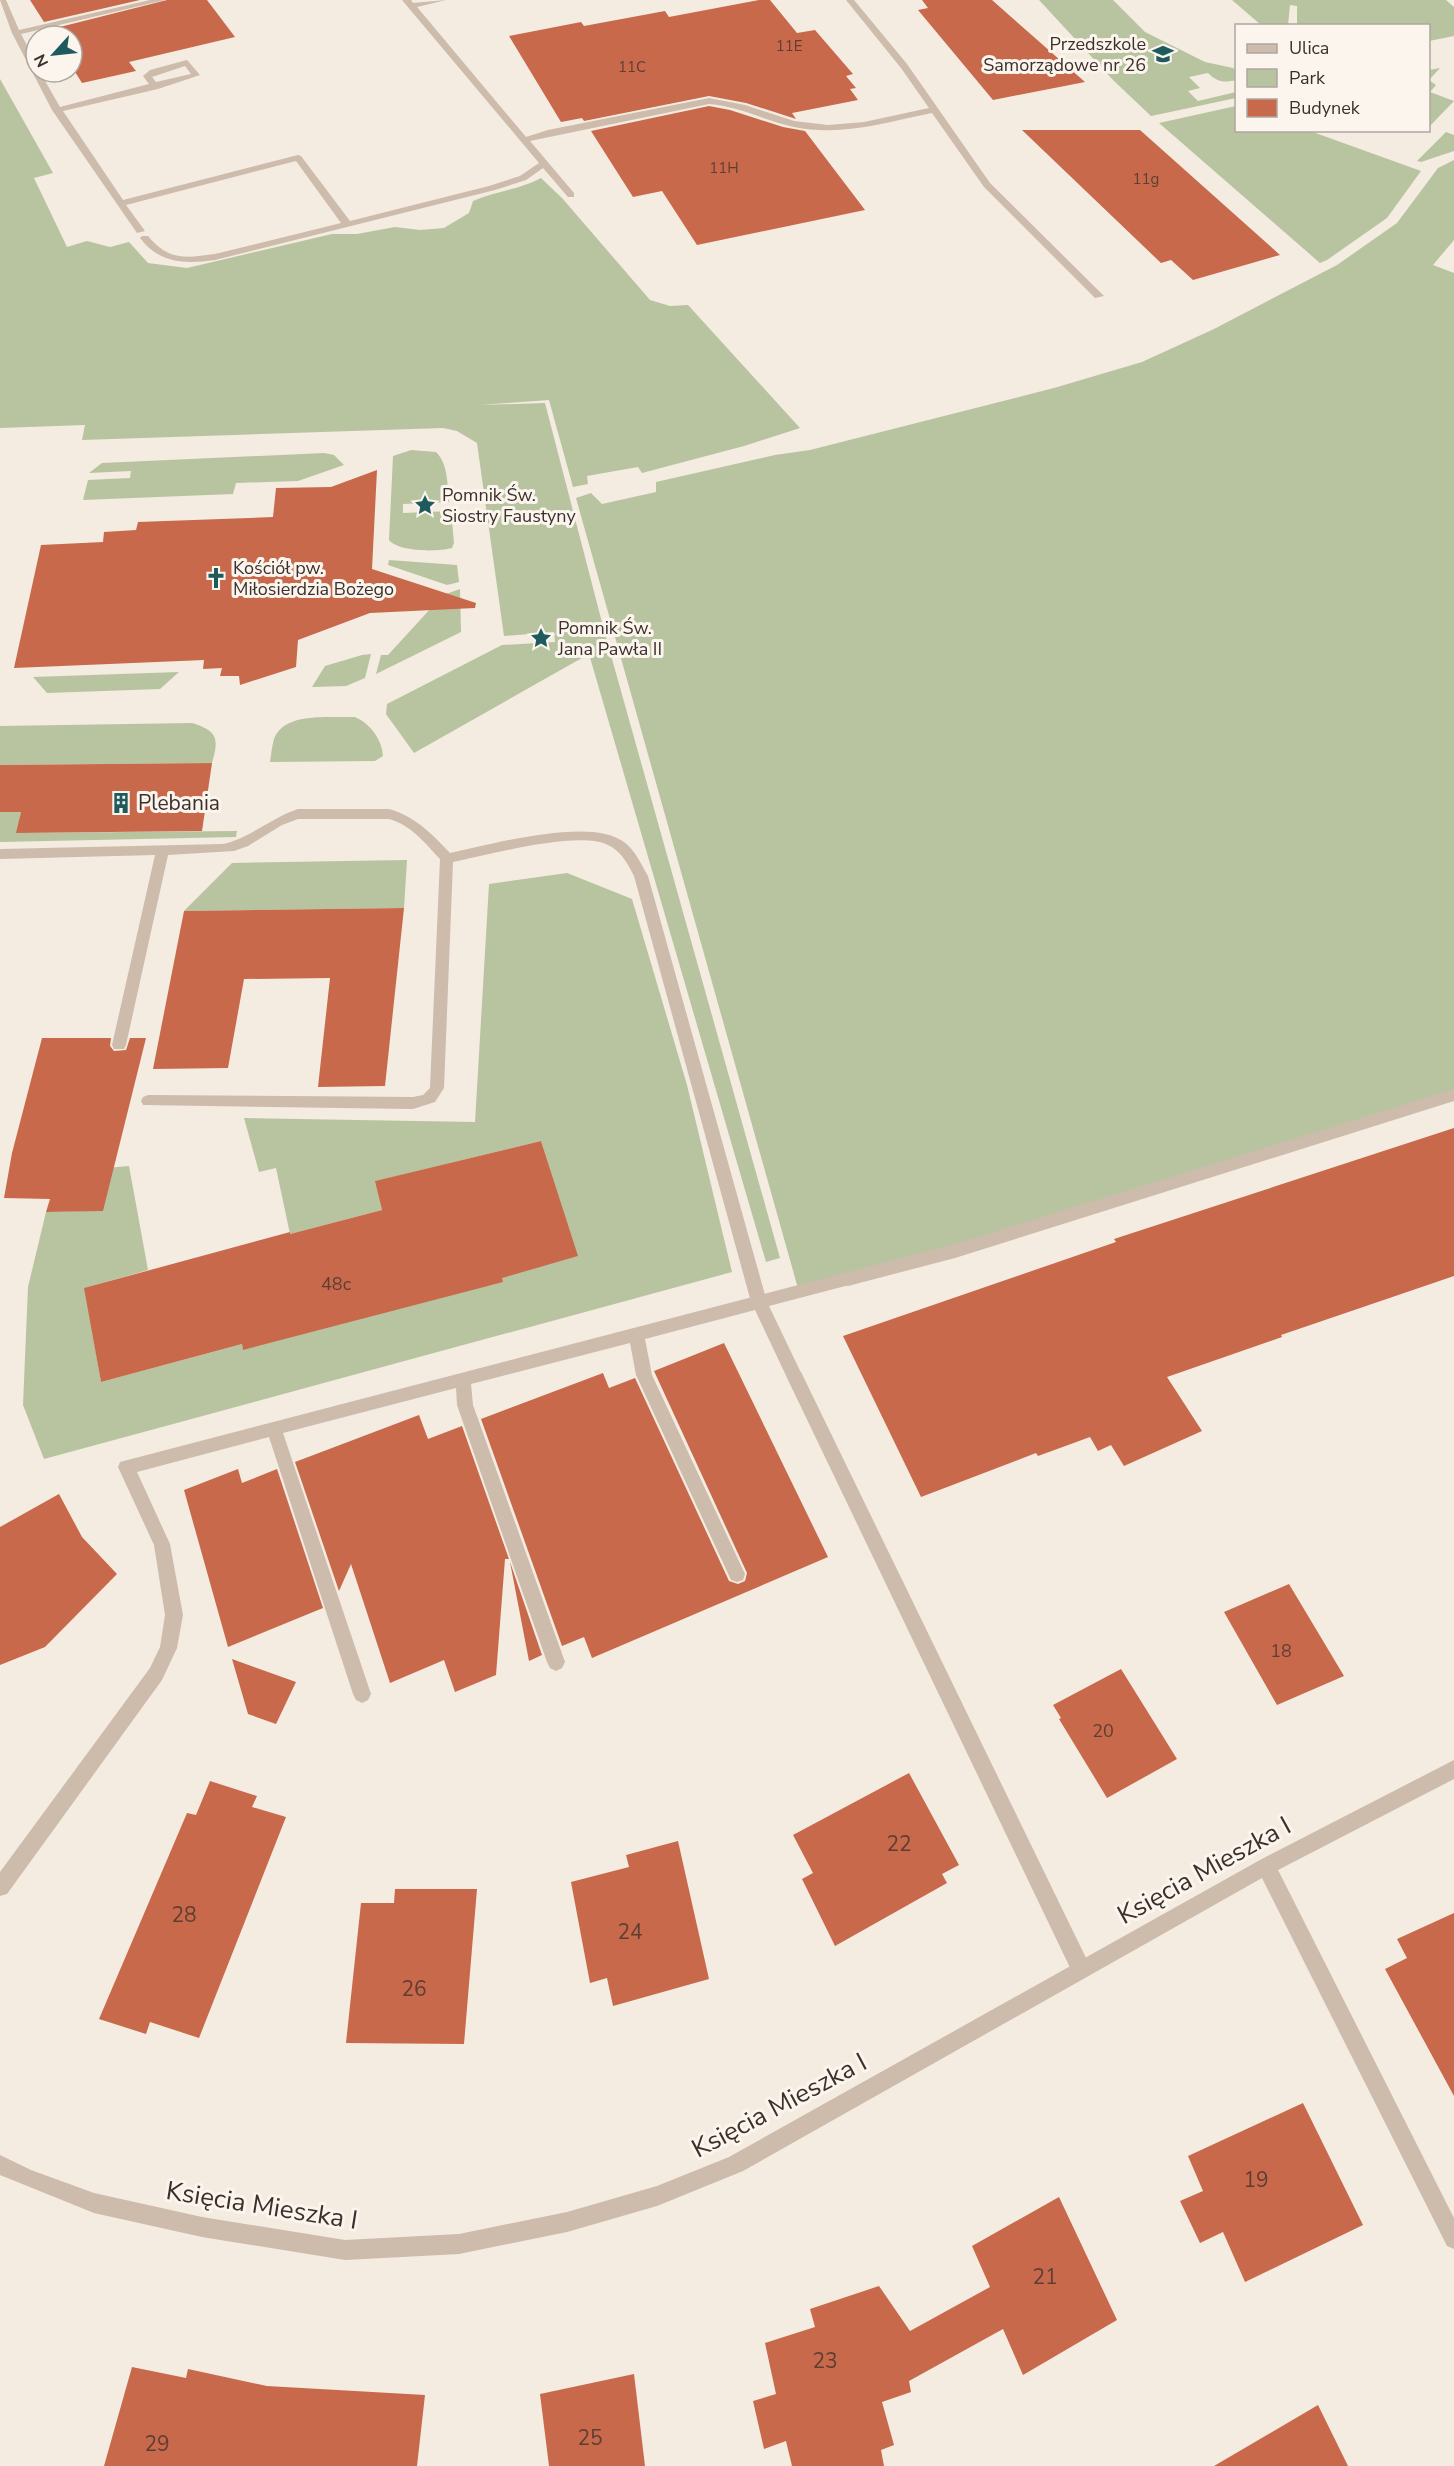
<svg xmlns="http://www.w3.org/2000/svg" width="1454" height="2466" font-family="'Nunito Sans',sans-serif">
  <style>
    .green { fill: #b8c4a0 }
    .building { fill: #c8694b }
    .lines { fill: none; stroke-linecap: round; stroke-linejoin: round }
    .lane { fill: #cdbbac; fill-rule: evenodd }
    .street { fill: #cdbbac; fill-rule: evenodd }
    .labels { text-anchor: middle; stroke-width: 6; stroke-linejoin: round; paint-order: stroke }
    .far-number-label { font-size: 15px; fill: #5e3e33 }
    .far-poi-label { font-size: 18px; fill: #3b302b; stroke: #fbf5ee; text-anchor: start }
    .number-label { font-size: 18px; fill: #5e3e33 }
    .poi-label { font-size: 21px; fill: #3b302b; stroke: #fbf5ee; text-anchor: start }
    .near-number-label { font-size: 21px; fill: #5e3e33 }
    .near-street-label { font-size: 26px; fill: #3b302b; stroke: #fbf5ee }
  </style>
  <rect width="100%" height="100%" fill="#f4ebe1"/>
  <path class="green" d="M1039 0H1113L1145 32 1205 62 1233 68 1236 71V80C1224 83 1217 82 1208 73L1189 77 1200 88 1188 91 1198 101 1236 92V98L1151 116 1114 81Z
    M1232 0H1446L1454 7V36L1429 41 1428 26 1297 25V6L1290 5 1288 25H1261Z
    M1440 68 1429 80 1436 85 1430 92 1454 101 1429 127V70Z
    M0 79 53 173 34 178 67 247 87 241 110 247 129 242 148 263 187 268 332 234H357L395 227 420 230 444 228 469 213 473 201C495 191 519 190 541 178L562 198 650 300 670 306 688 305 800 428 744 446 642 473 638 467 587 476 588 484 573 487 549 400 480 405 545 403 605 634 780 1258 766 1262 589 654 414 753 386 714 387 704 502 645 555 642 554 632 504 636 477 443 457 431 443 428 82 440 85 425 0 428Z
    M1236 106V130L1310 131 1421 171 1387 218 1327 260 1320 263 1159 123Z
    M1446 132 1454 135V151L1421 162 1417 161Z
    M1454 160V240L1433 265 1454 273V1095L799 1292 576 498 591 493 602 504 656 492V482L775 455 810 450 1054 388 1142 362 1214 329 1337 265 1397 223 1438 168Z
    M411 450 436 452C449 465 447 486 449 502L403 504V513L451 511 454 543 452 548C437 552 399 552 389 540L393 456Z
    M324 453 334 455 344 465 298 481 236 483 233 494 83 500 88 480 130 478 131 471 89 473 102 463Z
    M389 560 457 565 459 582 447 585 388 565Z
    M460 589 461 632 376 674 381 655H388L443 595Z
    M371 654 365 678 346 686 312 687 325 666 362 655Z
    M179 672 160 689 47 693 33 677Z
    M355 717C371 724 382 740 383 756L375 761 270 762C271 755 272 746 274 739 284 711 331 718 355 717Z
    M192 723C218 731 219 739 212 763L0 765V726Z
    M0 812H21L17 833 237 831 236 837 0 842Z
    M407 860 404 908 184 911 232 863Z
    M567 873 632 899 687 1085 732 1272 44 1459 23 1405 28 1287 46 1212 85 1211 94 1169 129 1166 148 1270 85 1288 101 1382 242 1344 243 1349 577 1256 541 1141 376 1181 382 1210 290 1234 276 1168 259 1172 244 1118 475 1122 489 884Z"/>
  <path class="building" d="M30 0H140L44 22Z
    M167 0H207L235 37 129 62 136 71 82 83 72 67V36H52L48 30Z
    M759 0H770L797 33 815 30 853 74 846 76 856 88 850 89 858 100 792 113 796 119 746 103 709 96 584 121 582 118 561 122 509 36 581 22 584 26 665 11 669 17Z
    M922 0H992L1085 82 993 100 918 10 928 8Z
    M709 106 730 110 783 127 805 131 865 210 697 245 662 191 633 197 591 131Z
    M1022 130H1140L1280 255 1193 280 1171 260 1161 263Z
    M377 470 372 569 476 603 475 608 370 613 298 640 296 667 240 685 239 676H220L222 668 203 669 204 660 14 668 41 545 103 542 104 532 136 530 138 522 273 517 276 488 331 487Z
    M212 763 202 831 16 833 21 812H0V765Z
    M404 908 385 1086 318 1087 330 978 244 979 228 1068 153 1069 184 911Z
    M42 1038H111L110 1046 114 1051 126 1050 130 1038H146L103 1211 46 1212 50 1199 4 1198 12 1153Z
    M1454 1128V1276L1281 1335 1282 1337 1167 1377 1202 1431 1124 1466 1111 1445 1098 1451 1090 1437 1038 1456 1036 1453 921 1497 843 1336 1116 1242 1114 1239Z
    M541 1141 578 1256 502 1278 503 1282 243 1350 242 1344 101 1382 84 1288 290 1232V1234L382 1210 375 1181Z
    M724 1343 828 1557 592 1658 584 1637 562 1646 481 1419 603 1373 609 1388 635 1378 729 1581 738 1584 745 1581 747 1573 654 1371Z
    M419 1415 428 1439 462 1426 509 1559H505L496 1675 455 1692 444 1660 390 1683 351 1564 339 1591 295 1462Z
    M238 1469 242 1483 277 1469 323 1608 228 1647 184 1490Z
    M59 1494 82 1537 117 1574 45 1647 0 1665V1527Z
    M510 1562 542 1655 529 1661Z
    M1289 1584 1344 1676 1277 1705 1224 1612Z
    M232 1659 296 1682 276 1724 248 1714Z
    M1121 1669 1177 1759 1107 1798 1059 1719 1061 1718 1053 1705Z
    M909 1773 959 1865 942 1874 947 1883 835 1946 802 1879 813 1873 793 1835Z
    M210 1781 257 1796 252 1807 286 1817 199 2038 150 2022 146 2034 99 2019 187 1813 196 1815Z
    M678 1841 709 1979 613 2006 607 1978 590 1983 571 1882 629 1867 626 1855Z
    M395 1889H477L464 2044 346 2043 361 1903H394Z
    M1454 1913V2096L1385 1969 1407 1958 1397 1939Z
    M1303 2103 1363 2225 1245 2282 1223 2232 1200 2243 1180 2201 1203 2191 1188 2156Z
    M1059 2197 1117 2320 1023 2375 1003 2329 909 2381 911 2392 882 2402 894 2445 881 2450 884 2466H792L786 2441 764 2449 753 2401 776 2394 765 2343 815 2327 810 2309 879 2286 910 2331 990 2287 972 2246Z
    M132 2367 186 2378 188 2369 267 2386 425 2395 417 2466H104Z
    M634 2374 645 2466H549L540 2394Z
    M1318 2405 1348 2466H1214Z"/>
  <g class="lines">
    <path class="lane" d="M0 0H6L19 30 150 0H165L21 34 36 63V72H40L60 107 149 84 143 76 150 70 187 60 200 75 158 89 63 111 123 200 298 155 301 156 350 221 489 186 520 176 539 163 402 0H411L413 3 446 0 417 7 526 137 548 130 709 98 745 105 794 121 828 125 864 122 929 108 901 68 846 0H854L907 64 990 183 1104 296 1095 298 984 187 932 113C887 122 841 137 794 127 765 121 739 106 709 104L530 141 574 193V197H568L543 168 526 180 495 190 215 260C185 264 160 264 140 238L142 236H148C169 261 185 258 215 254L341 223 296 161 126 205 145 231 137 233 52 110 12 33ZM185 66 191 74 156 82 152 77Z
      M298 809H389C416 817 431 833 450 853 490 845 590 816 624 842 635 850 641 864 648 876L767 1302 764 1307 759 1309 754 1307 751 1302 634 876C628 864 621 851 608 845 578 830 488 855 453 862L444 1088 435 1102 413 1109 143 1105 141 1101 143 1097 148 1095 413 1097 423 1095 430 1088 440 859C425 843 411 825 389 819H298L282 825 248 846 234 851 168 855 126 1045 124 1049H114L112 1045 155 855 0 859V849L223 844C250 838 271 818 298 809Z
      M1454 1089V1101L955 1258 848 1286 843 1284 840 1279 843 1274 848 1272 955 1244Z
      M795 1370 801 1372 1088 1962 1090 1969 1088 1976 1081 1978 1074 1976 789 1382 787 1377 789 1372Z"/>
    <path class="street" d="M848 1272 853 1274 856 1279 853 1284 769 1306 803 1377 801 1382 795 1384 789 1382 755 1310 645 1339 652 1375 745 1574 743 1580 737 1582 731 1580 636 1375 630 1343 471 1384 473 1405 565 1662 562 1668 556 1671 550 1668 547 1662 457 1405 456 1388 283 1433 371 1694 368 1700 362 1703 356 1700 353 1694 269 1437 137 1472 170 1544 183 1615 177 1648 162 1680 7 1894 0 1896V1872L150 1668 160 1647 165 1615 154 1545 118 1467 120 1462Z
      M1454 1760V1779L1278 1870 1454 2218V2249L1447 2246 1262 1878 743 2171 657 2206 567 2232 459 2254 345 2260 202 2237 94 2213 0 2175V2155L31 2170 94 2193 202 2217 345 2240 459 2234 567 2212 657 2186 729 2157 1260 1860Z"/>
  </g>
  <defs>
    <symbol id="school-bare" viewBox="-9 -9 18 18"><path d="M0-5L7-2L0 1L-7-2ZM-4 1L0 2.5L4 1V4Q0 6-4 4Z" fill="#1f5a5e" stroke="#fbf5ee" stroke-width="2.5" paint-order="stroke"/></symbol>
    <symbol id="sight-bare" viewBox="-9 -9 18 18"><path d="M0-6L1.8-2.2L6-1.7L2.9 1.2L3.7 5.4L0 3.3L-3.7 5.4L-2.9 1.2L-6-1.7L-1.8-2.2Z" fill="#1f5a5e" stroke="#fbf5ee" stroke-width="2.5" paint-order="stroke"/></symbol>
    <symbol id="church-bare" viewBox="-9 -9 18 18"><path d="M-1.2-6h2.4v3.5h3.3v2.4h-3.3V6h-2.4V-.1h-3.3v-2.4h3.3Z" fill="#1f5a5e" stroke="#fbf5ee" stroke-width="2.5" paint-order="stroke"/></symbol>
    <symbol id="building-bare" viewBox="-9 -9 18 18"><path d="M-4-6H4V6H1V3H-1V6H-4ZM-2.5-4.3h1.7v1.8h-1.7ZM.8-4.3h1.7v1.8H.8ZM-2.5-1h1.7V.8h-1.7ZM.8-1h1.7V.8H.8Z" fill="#1f5a5e" stroke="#fbf5ee" stroke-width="2.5" paint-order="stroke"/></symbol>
  </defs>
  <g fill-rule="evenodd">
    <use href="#school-bare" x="1148" y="39" width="30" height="30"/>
    <use href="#sight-bare" x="410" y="490" width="30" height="30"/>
    <use href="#church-bare" x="201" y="563" width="30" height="30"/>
    <use href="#sight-bare" x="526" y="623" width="30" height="30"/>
    <use href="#building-bare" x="106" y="788" width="30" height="30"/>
  </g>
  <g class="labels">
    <g class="far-number-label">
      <text x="789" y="51">11E</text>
      <text x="632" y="72">11C</text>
      <text x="724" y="173">11H</text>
      <text x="1146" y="184">11g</text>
    </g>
    <g class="far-poi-label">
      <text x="1146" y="50" text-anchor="end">Przedszkole<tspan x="1146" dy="21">Samorządowe nr 26</tspan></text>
      <text x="442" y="501">Pomnik Św.<tspan x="442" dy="21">Siostry Faustyny</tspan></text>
      <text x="233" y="574">Kościół pw.<tspan x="233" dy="21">Miłosierdzia Bożego</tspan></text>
      <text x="558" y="634">Pomnik Św.<tspan x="558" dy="21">Jana Pawła II</tspan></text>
    </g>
    <g class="number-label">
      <text x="336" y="1290">48c</text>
      <text x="1281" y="1657">18</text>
      <text x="1103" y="1737">20</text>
    </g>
    <g class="poi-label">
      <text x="138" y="810">Plebania</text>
    </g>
    <g class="near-number-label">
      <text x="899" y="1851">22</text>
      <text x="184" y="1922">28</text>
      <text x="630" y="1939">24</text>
      <text x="414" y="1996">26</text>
      <text x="1256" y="2187">19</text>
      <text x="1045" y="2284">21</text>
      <text x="825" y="2368">23</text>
      <text x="590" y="2445">25</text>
      <text x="157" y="2451">29</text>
    </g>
    <g class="near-street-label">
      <text transform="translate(1204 1870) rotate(-29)" y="9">Księcia Mieszka I</text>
      <text transform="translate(779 2105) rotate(-28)" y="9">Księcia Mieszka I</text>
      <text transform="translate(262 2205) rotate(9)" y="9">Księcia Mieszka I</text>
    </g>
  </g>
  <rect x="1235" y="24" width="195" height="108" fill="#fbf5ee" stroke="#aea6a0" stroke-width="1.5"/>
  <rect x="1247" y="44" width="30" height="9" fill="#cdbbac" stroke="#aea6a0" stroke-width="1.5"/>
  <text x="1289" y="54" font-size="18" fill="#3b302b">Ulica</text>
  <rect x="1247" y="69" width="30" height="18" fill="#b8c4a0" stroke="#aea6a0" stroke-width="1.5"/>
  <text x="1289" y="84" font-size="18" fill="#3b302b">Park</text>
  <rect x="1247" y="99" width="30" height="18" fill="#c8694b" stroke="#aea6a0" stroke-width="1.5"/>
  <text x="1289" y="114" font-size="18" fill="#3b302b">Budynek</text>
  <g transform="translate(54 54) rotate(243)"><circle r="28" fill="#fbf5ee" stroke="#aea6a0" stroke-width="1.5"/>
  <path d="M0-4.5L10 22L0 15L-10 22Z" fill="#1f5a5e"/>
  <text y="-9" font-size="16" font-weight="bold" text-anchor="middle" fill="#3b302b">N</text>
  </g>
</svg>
